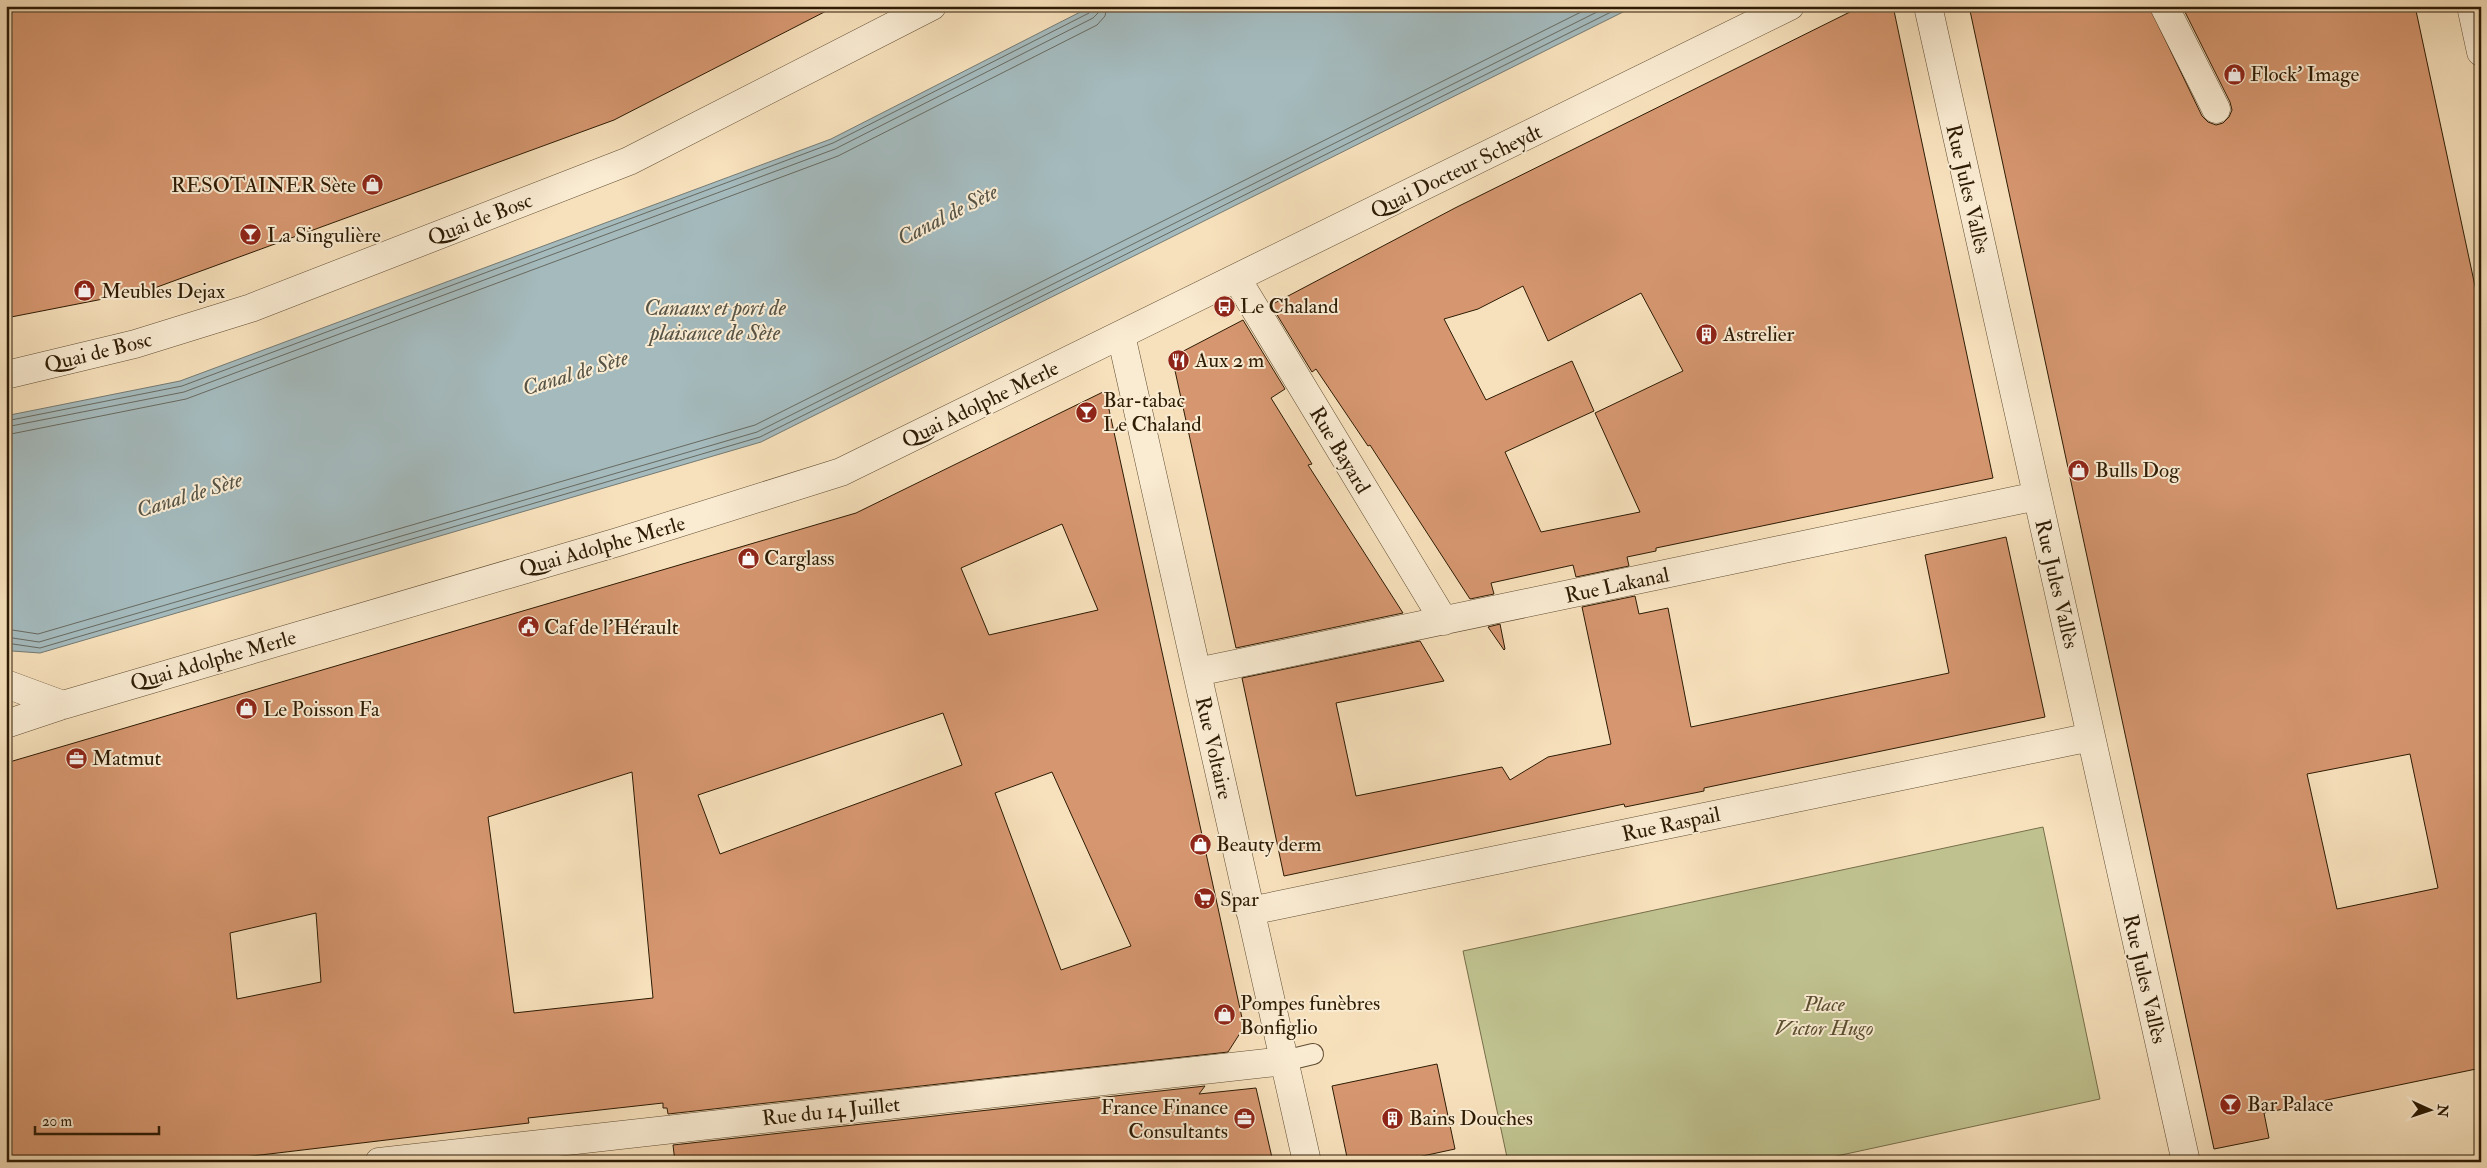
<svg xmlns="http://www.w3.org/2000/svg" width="2487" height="1168" font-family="'IM FELL Double Pica',serif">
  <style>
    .green { fill: #bfc28f; stroke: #766e4a }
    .water { fill: #a4babd; stroke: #747a73 }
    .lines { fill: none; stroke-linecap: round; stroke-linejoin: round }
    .shore { stroke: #686a60; stroke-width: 1 }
    .building { fill: #d69770; stroke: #2d1b04; fill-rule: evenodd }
    .service-casing { stroke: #604c32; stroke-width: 22 }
    .minor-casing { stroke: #604c32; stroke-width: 29 }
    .tertiary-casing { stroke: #604c32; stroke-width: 29 }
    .service { stroke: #faecd3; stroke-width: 20 }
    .minor { stroke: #faecd3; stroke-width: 28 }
    .tertiary { stroke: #faecd3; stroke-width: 28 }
    .labels { text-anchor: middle; stroke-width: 4; stroke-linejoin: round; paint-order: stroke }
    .poi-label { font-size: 21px; fill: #2d1b04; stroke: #faecd3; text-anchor: start }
    .street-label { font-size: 21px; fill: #2d1b04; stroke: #faecd3 }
    .park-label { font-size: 21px; font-style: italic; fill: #594d2e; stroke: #faecd3 }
    .water-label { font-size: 22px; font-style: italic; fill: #575345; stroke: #faecd3 }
  </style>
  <rect width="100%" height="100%" fill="#f7e1bc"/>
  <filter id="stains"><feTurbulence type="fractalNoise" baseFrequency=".004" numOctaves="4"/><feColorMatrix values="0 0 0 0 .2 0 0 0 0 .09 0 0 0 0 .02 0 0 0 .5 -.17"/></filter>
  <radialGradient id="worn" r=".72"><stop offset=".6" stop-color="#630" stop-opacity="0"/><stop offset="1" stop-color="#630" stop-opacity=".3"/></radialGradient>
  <path class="green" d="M2043 827 2100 1099 1809 1162H1508L1463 951Z"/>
  <path class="water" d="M1092 6H1635L761 442 40 653 12 651 6 647V417L10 415 180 381 831 139Z"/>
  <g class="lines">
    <path class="shore" d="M6 421 182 386 833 143 1089 13 1093 6
      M6 427 184 392 835 149 1093 18 1098 13 1099 6
      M6 435 186 399 838 156 1097 25 1105 16 1107 6
      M6 629 38 634 755 425 1593 6
      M6 637 39 642 757 432 1609 6
      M6 643 40 648 760 437 1623 6"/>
  </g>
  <path class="building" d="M6 6H836L614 120 149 290 6 318Z
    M1862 6H1893L1993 478 1656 548V551L1627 557 1629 566 1576 577 1573 565 1491 583 1494 594 1470 599 1370 445 1368 446 1316 369 1312 372 1271 305 1455 208ZM1523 286 1548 341 1641 293 1683 371 1595 413 1640 512 1541 532 1505 452 1594 411 1572 361 1486 400 1444 319 1478 309Z
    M1969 6H2149L2202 116 2208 122 2216 125 2223 123 2229 117 2232 110 2230 102 2182 6H2415L2481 314V1068L2264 1113 2269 1138 2214 1149ZM2410 754 2438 888 2337 909 2307 774Z
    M1243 320 1285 389 1271 398 1312 464 1308 465 1403 613 1236 648 1172 357Z
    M1105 391 1244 1027 1228 1052 668 1114 667 1108H663V1103L528 1118 529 1123 202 1162H6V763L856 513ZM1062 524 1098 610 989 635 961 568ZM943 713 962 765 720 854 698 795ZM632 772 653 998 514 1013 488 817ZM1052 772 1131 946 1061 970 995 793ZM316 913 321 982 237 999 230 933Z
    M2006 537 2045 717 1704 788V791L1625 807 1624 804 1284 876 1242 678 1420 641 1444 681 1336 703 1356 796 1502 767 1510 780 1548 757 1611 744 1582 607 1635 596 1639 614 1668 608 1691 727 1949 673 1925 555Z
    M1500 624 1505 649 1504 650 1488 627Z
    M1437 1064 1455 1149 1395 1162H1348L1332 1086Z
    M1205 1086 1199 1094 1256 1088 1273 1162H675L673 1145Z"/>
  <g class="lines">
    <defs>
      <path id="service" d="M1284 1061 1313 1054"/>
      <path id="minor" d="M1928 6 2186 1162
        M2164 6 2216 109
        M2471 6 2481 52
        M1237 279 1444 621
        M1121 335 1307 1162
        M1197 672 2037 496
        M6 684 63 705
        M6 724 63 705 618 542 841 472 1790 6
        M1250 911 2091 737
        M379 1162 1284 1061"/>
      <path id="tertiary" d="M6 375 135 344 251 308 629 161 932 6"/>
    </defs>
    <use href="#service" class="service-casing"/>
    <use href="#minor" class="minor-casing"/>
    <use href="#tertiary" class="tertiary-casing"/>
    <use href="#service" class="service"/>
    <use href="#minor" class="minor"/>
    <use href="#tertiary" class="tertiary"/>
  </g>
  <defs>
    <symbol id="shop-disc" viewBox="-11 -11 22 22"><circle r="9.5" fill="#8f2418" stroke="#faecd3"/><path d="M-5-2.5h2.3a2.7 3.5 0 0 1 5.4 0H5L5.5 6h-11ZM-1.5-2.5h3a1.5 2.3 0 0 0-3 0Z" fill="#fff"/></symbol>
    <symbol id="bar-disc" viewBox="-11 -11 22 22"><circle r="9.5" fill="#8f2418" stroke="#faecd3"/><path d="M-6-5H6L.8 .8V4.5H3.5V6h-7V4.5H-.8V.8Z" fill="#fff"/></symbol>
    <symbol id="bus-disc" viewBox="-11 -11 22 22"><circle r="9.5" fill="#8f2418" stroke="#faecd3"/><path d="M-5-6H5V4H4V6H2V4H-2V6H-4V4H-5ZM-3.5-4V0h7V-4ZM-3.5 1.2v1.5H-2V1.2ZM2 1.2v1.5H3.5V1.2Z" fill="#fff"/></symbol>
    <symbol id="building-disc" viewBox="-11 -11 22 22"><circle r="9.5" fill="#8f2418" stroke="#faecd3"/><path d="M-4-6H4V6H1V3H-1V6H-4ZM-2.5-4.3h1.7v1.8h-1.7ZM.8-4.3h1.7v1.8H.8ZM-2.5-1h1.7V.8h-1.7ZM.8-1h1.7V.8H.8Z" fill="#fff"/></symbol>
    <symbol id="restaurant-disc" viewBox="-11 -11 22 22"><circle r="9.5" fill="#8f2418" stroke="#faecd3"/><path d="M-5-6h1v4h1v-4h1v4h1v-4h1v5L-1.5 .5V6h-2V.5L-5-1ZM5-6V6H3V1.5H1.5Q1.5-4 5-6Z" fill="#fff"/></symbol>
    <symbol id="civic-disc" viewBox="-11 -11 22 22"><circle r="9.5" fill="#8f2418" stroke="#faecd3"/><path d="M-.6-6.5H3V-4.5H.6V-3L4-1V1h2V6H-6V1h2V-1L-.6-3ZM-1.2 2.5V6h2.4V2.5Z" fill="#fff"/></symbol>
    <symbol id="office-disc" viewBox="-11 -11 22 22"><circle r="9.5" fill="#8f2418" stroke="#faecd3"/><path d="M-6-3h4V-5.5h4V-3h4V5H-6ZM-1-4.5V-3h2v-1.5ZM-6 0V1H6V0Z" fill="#fff"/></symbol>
    <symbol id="supermarket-disc" viewBox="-11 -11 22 22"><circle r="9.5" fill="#8f2418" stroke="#faecd3"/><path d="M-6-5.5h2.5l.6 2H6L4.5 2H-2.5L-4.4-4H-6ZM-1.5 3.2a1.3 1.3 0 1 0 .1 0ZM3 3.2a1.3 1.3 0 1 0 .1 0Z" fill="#fff"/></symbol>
  </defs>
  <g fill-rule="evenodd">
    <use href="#shop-disc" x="2222" y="62" width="25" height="25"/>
    <use href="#shop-disc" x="360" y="172" width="25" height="25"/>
    <use href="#bar-disc" x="238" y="222" width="25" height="25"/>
    <use href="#shop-disc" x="72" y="278" width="25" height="25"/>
    <use href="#bus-disc" x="1212" y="294" width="25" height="25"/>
    <use href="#building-disc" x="1694" y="322" width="25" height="25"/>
    <use href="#restaurant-disc" x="1166" y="348" width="25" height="25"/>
    <use href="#bar-disc" x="1074" y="400" width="25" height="25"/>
    <use href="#shop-disc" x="2066" y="458" width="25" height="25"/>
    <use href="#shop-disc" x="736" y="546" width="25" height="25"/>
    <use href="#civic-disc" x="516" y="614" width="25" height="25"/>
    <use href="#shop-disc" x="234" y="696" width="25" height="25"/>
    <use href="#office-disc" x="64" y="746" width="25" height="25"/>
    <use href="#shop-disc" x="1188" y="832" width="25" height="25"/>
    <use href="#supermarket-disc" x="1192" y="886" width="25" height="25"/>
    <use href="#shop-disc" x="1212" y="1002" width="25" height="25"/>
    <use href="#bar-disc" x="2218" y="1092" width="25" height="25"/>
    <use href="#building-disc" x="1380" y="1106" width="25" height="25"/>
    <use href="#office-disc" x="1232" y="1106" width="25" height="25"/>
  </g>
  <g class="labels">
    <g class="poi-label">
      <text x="2250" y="81">Flock' Image</text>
      <text x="356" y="192" text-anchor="end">RESOTAINER Sète</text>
      <text x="267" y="242">La Singulière</text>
      <text x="101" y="298">Meubles Dejax</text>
      <text x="1240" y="313">Le Chaland</text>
      <text x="1723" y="341">Astrelier</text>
      <text x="1195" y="367">Aux 2 m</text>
      <text x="1103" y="407">Bar-tabac<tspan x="1103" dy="24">Le Chaland</tspan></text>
      <text x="2095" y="477">Bulls Dog</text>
      <text x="764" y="565">Carglass</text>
      <text x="544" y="634">Caf de l'Hérault</text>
      <text x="263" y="716">Le Poisson Fa</text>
      <text x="92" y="765">Matmut</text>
      <text x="1216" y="851">Beauty derm</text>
      <text x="1220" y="906">Spar</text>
      <text x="1240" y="1010">Pompes funèbres<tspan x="1240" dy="24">Bonfiglio</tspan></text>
      <text x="2247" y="1111">Bar Palace</text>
      <text x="1228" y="1114" text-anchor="end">France Finance<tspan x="1228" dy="24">Consultants</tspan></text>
      <text x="1409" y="1125">Bains Douches</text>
    </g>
    <g class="street-label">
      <text transform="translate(1456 171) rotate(-26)" y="7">Quai Docteur Scheydt</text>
      <text transform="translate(1968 189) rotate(77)" y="7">Rue Jules Vallès</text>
      <text transform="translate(480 219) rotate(-21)" y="7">Quai de Bosc</text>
      <text transform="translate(98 352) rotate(-14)" y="7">Quai de Bosc</text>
      <text transform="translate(980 404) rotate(-26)" y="7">Quai Adolphe Merle</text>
      <text transform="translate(1340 450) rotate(59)" y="7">Rue Bayard</text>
      <text transform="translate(602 546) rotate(-16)" y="7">Quai Adolphe Merle</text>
      <text transform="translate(2057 584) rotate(77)" y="7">Rue Jules Vallès</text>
      <text transform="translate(1617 585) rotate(-12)" y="7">Rue Lakanal</text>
      <text transform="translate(213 660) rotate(-16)" y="7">Quai Adolphe Merle</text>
      <text transform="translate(1214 748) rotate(77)" y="7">Rue Voltaire</text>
      <text transform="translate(1671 824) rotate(-12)" y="7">Rue Raspail</text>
      <text transform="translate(2145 979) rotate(77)" y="7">Rue Jules Vallès</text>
      <text transform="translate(831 1111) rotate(-6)" y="7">Rue du 14 Juillet</text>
    </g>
    <g class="park-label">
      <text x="1824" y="1011">Place<tspan x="1824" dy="24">Victor Hugo</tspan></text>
    </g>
    <g class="water-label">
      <text transform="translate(947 214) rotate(-27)" y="8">Canal de Sète</text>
      <text x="715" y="315">Canaux et port de<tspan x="715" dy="25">plaisance de Sète</tspan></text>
      <text transform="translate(575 372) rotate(-17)" y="8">Canal de Sète</text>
      <text transform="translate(189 494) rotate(-17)" y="8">Canal de Sète</text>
    </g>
  </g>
  <rect width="2487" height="1168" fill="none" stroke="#f7e1bc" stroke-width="25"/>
  <rect x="8" y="8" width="2472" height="1153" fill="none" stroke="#2d1b04" stroke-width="2.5"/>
  <rect x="12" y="12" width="2462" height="1143" fill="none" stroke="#2d1b04"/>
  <g transform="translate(2430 1110) rotate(93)" stroke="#faecd3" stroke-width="4" paint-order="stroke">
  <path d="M0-4L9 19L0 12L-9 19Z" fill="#2d1b04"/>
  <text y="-8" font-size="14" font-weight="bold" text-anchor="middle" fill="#2d1b04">N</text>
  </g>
  <path d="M35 1126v8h124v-8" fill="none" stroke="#2d1b04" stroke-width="2.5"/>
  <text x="42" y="1126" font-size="15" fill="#2d1b04" stroke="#faecd3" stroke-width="4" paint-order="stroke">20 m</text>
  <rect width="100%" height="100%" filter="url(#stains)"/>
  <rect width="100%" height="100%" fill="url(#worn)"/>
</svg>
